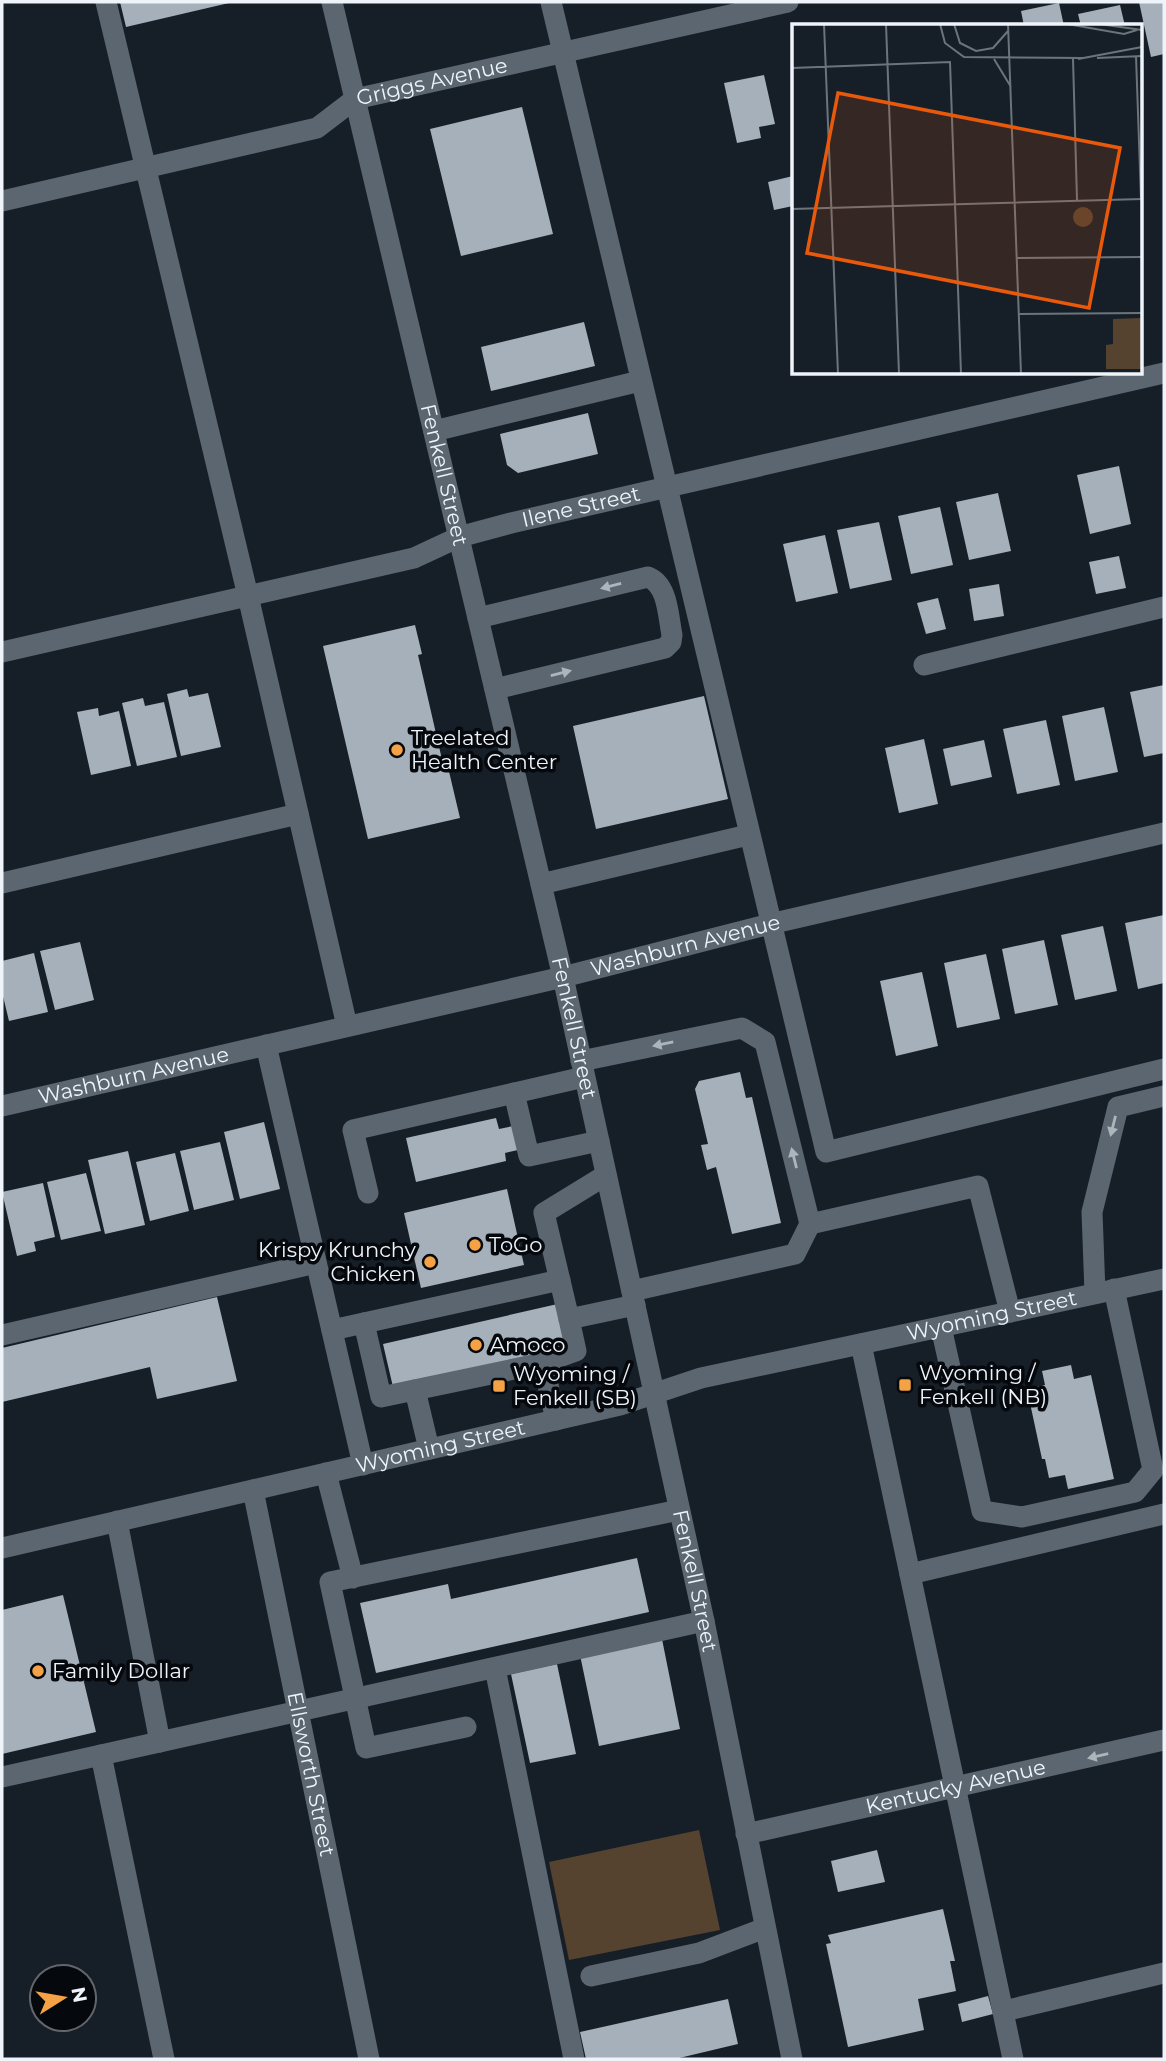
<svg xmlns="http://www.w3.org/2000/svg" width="1166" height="2061" font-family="Montserrat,sans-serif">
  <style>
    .green { fill: #55422f }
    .building { fill: #a5b0bb }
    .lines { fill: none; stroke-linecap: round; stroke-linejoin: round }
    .minor { stroke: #5b6670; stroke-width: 21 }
    .oneway { fill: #acb4bc }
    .poi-dot { fill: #f5a246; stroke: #05080c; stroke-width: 2.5 }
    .labels { text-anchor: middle; stroke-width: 7; stroke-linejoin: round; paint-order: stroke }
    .street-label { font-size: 21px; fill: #eef4fa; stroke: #05080c }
    .poi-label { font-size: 21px; fill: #eef4fa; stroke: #05080c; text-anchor: start }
    .inset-road { fill: none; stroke: #6c747b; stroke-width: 2 }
    .view { fill: #e8590c; fill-opacity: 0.15; stroke: #e8590c; stroke-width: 3.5 }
    .inset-edge { fill: none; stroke: #eef4fa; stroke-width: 3.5 }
  </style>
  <rect width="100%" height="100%" fill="#161f27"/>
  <path class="green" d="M699 1830 720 1930 569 1960 549 1862Z"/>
  <path class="building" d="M120 2H229V3L126 27Z
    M1139 2H1164V54L1151 57Z
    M1059 3 1064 26H1024L1021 11Z
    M1120 5 1125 26H1081L1078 14Z
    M764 75 775 124 759 127 761 138 737 143 724 83Z
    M522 107 553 234 461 256 430 129Z
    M793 176V206L774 210 768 182Z
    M584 322 595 366 491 391 481 347Z
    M588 413 598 454 518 473 507 465 500 434Z
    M1119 466 1131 524 1090 534 1077 475Z
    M998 493 1011 551 969 560 956 502Z
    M940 507 953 565 911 574 898 516Z
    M879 522 892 580 850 589 837 530Z
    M825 535 838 593 796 602 783 544Z
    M1119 556 1126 588 1096 594 1089 562Z
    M999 584 1004 616 974 621 969 589Z
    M938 598 946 629 926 634 917 603Z
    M415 625 422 654 418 655 443 764 447 763 460 818 368 839 323 646Z
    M1164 685V753L1144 757 1130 692Z
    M187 689 189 697 208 693 221 747 181 756 167 694Z
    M704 696 728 799 596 829 573 726Z
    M143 698 145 706 164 702 177 757 137 766 122 703Z
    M1104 707 1118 772 1075 781 1062 716Z
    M98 708 99 716 119 711 131 766 91 775 77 712Z
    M1046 720 1060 785 1017 794 1003 729Z
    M924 739 938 804 899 813 885 748Z
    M984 740 992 777 951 786 943 749Z
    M1164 915V983L1138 989 1125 923Z
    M1103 926 1117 991 1075 1000 1061 935Z
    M1044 940 1058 1005 1015 1014 1002 949Z
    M80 942 94 1000 55 1010 40 951Z
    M34 953 48 1012 9 1021 2 992V961Z
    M986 954 1000 1019 957 1028 944 963Z
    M922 972 938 1046 896 1056 880 981Z
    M740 1072 746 1098 752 1097 781 1223 732 1234 716 1167 707 1170 701 1145 708 1144 695 1089 699 1081Z
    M496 1118 499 1129 513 1126 518 1150 505 1153 506 1161 416 1182 406 1138Z
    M264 1122 280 1189 240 1199 224 1132Z
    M220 1142 234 1200 194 1210 180 1151Z
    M128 1151 145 1225 105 1234 88 1160Z
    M175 1153 189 1211 150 1221 136 1162Z
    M86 1173 101 1231 61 1240 47 1182Z
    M43 1183 55 1237 34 1242 36 1251 17 1256 2 1192Z
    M507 1189 524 1265 421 1288 404 1213Z
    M217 1297 237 1381 157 1399 150 1367 2 1402V1348Z
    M562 1303 571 1346 393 1387 383 1344Z
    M1071 1365 1074 1379 1091 1375 1114 1479 1068 1489 1065 1475 1049 1478 1045 1459H1042L1027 1389 1045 1385 1042 1371Z
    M637 1558 649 1612 376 1673 360 1603 448 1584 451 1599Z
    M63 1595 96 1732 2 1754V1610Z
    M662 1639 680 1729 599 1746 580 1655Z
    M557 1664 576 1754 530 1763 511 1674Z
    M877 1850 885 1882 838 1892 831 1861Z
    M943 1909 955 1961H950L956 1991 918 1999 924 2030 848 2047 826 1944 831 1943 828 1935Z
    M988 1996 993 2014 962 2022 958 2004Z
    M728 1999 738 2044 675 2059H586L580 2032Z"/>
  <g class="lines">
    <g class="minor">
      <path d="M106 2 248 596 347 1026"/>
      <path id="s1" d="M332 2 563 977 704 1621 792 2059"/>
      <path d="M551 2 826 1152 1164 1069"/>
      <path id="s2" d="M2 201 317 128 355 99 788 2"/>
      <path d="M434 431 640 381"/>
      <path d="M478 618 648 577C668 585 668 615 672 635L671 642 665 648 495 689"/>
      <path id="s3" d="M2 652 414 558 459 537 511 523 1164 373"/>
      <path d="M924 665 1164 607"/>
      <path d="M2 883 298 814"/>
      <path d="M541 884 748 835"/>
      <path d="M266 1045 363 1465"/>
      <path d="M581 1061 742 1028 765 1042 810 1224 795 1254 632 1291"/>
      <path d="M514 1093 529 1156 599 1141"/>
      <path id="s4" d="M2 1106 563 977 770 924 1164 833"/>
      <path d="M606 1175 544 1213 569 1319 635 1305"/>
      <path d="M368 1193 353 1130 584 1077"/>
      <path d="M810 1224 978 1186 1010 1312"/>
      <path d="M1095 1293 1092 1212 1118 1107 1164 1096"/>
      <path d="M364 1323 381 1397 543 1363 576 1351 569 1319"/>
      <path d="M941 1327 982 1511 1022 1517 1135 1492 1153 1470 1114 1289"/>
      <path d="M332 1330 560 1280"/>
      <path d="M2 1335 316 1263"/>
      <path d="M861 1344 1013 2059"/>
      <path d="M543 1363 556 1420"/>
      <path d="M415 1390 429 1449"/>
      <path d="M326 1473 353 1578"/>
      <path id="s5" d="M253 1490 369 2059"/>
      <path d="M117 1521 160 1742"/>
      <path id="s6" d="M2 1548 620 1405 701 1378 1164 1279"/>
      <path d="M910 1574 1164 1514"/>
      <path d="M495 1668 574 2059"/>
      <path d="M466 1727 366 1748 330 1582 679 1510"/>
      <path d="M101 1755 164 2059"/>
      <path d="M2 1777 704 1621"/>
      <path id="s7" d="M746 1834 1164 1740"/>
      <path d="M591 1976 699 1953 765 1928"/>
      <path d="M1004 2011 1164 1973"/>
    </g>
  </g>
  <defs><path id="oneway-solid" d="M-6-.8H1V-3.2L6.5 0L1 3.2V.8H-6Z" transform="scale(1.75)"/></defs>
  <g class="oneway">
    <use href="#oneway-solid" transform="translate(611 586) rotate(166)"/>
    <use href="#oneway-solid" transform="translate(561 673) rotate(-14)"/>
    <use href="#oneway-solid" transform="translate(663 1044) rotate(168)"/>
    <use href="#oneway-solid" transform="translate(1113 1126) rotate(104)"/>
    <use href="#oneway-solid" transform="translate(794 1158) rotate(-104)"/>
    <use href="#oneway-solid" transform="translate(1098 1756) rotate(167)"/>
  </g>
  <g class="poi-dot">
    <circle cx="397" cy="750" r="7"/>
    <circle cx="475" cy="1245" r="7"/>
    <circle cx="430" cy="1262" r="7"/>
    <circle cx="476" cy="1345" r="7"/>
    <rect x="898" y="1378" width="14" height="14" rx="3.5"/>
    <rect x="492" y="1379" width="14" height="14" rx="3.5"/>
    <circle cx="38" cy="1671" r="7"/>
  </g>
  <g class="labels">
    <g class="street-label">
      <text dy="7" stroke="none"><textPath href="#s2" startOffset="450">Griggs Avenue</textPath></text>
      <text dy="7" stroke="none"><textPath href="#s1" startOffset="486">Fenkell Street</textPath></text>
      <text dy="7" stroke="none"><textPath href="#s3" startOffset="598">Ilene Street</textPath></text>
      <text dy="7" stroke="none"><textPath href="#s4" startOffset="702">Washburn Avenue</textPath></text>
      <text dy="7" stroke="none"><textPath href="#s1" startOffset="1054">Fenkell Street</textPath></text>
      <text dy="7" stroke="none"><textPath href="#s4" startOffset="135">Washburn Avenue</textPath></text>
      <text dy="7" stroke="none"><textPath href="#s6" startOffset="1017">Wyoming Street</textPath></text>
      <text dy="7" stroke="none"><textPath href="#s6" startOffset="450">Wyoming Street</textPath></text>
      <text dy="7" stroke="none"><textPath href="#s1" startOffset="1620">Fenkell Street</textPath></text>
      <text dy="7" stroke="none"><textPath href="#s5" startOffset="290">Ellsworth Street</textPath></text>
      <text dy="7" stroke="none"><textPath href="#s7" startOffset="215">Kentucky Avenue</textPath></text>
    </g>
    <g class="poi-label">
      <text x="411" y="745">Treelated<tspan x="411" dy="24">Health Center</tspan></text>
      <text x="489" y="1252">ToGo</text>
      <text x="416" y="1257" text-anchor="end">Krispy Krunchy<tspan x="416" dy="24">Chicken</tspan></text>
      <text x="490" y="1352">Amoco</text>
      <text x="919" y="1380">Wyoming /<tspan x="919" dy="24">Fenkell (NB)</tspan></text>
      <text x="513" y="1381">Wyoming /<tspan x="513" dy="24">Fenkell (SB)</tspan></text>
      <text x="52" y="1678">Family Dollar</text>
    </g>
  </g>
  <g transform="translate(792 24)">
    <rect width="350" height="350" fill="#161f27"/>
    <path d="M281 193a10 10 0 1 1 20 0a10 10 0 1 1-20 0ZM350 294V345H314V321L321 320V295Z" fill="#55422f"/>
    <path class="inset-road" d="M32 0 46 350M94 0 107 350M148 0 153 19 172 33 291 34M162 0 168 19 184 27 201 24 216 7M216 0 229 350M275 0 332 10 345 6M307 0 350 6M344 32 349 175M305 34 350 32M202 35 219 63M281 35 285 176M286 35 350 23M0 44 158 38 169 350M0 185 350 175M225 234 350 233M227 290 350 289"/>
    <path class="view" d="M46 69 328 124 297 284 15 229Z"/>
    <rect width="350" height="350" class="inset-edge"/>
  </g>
  <rect width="1166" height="2061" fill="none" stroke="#eef4fa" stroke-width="7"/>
  <g transform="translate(63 1998) rotate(79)"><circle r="33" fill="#05080c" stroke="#62666b" stroke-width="2"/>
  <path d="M0-5L12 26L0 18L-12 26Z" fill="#f5a246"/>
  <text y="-10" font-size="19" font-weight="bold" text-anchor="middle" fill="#eef4fa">N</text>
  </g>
</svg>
